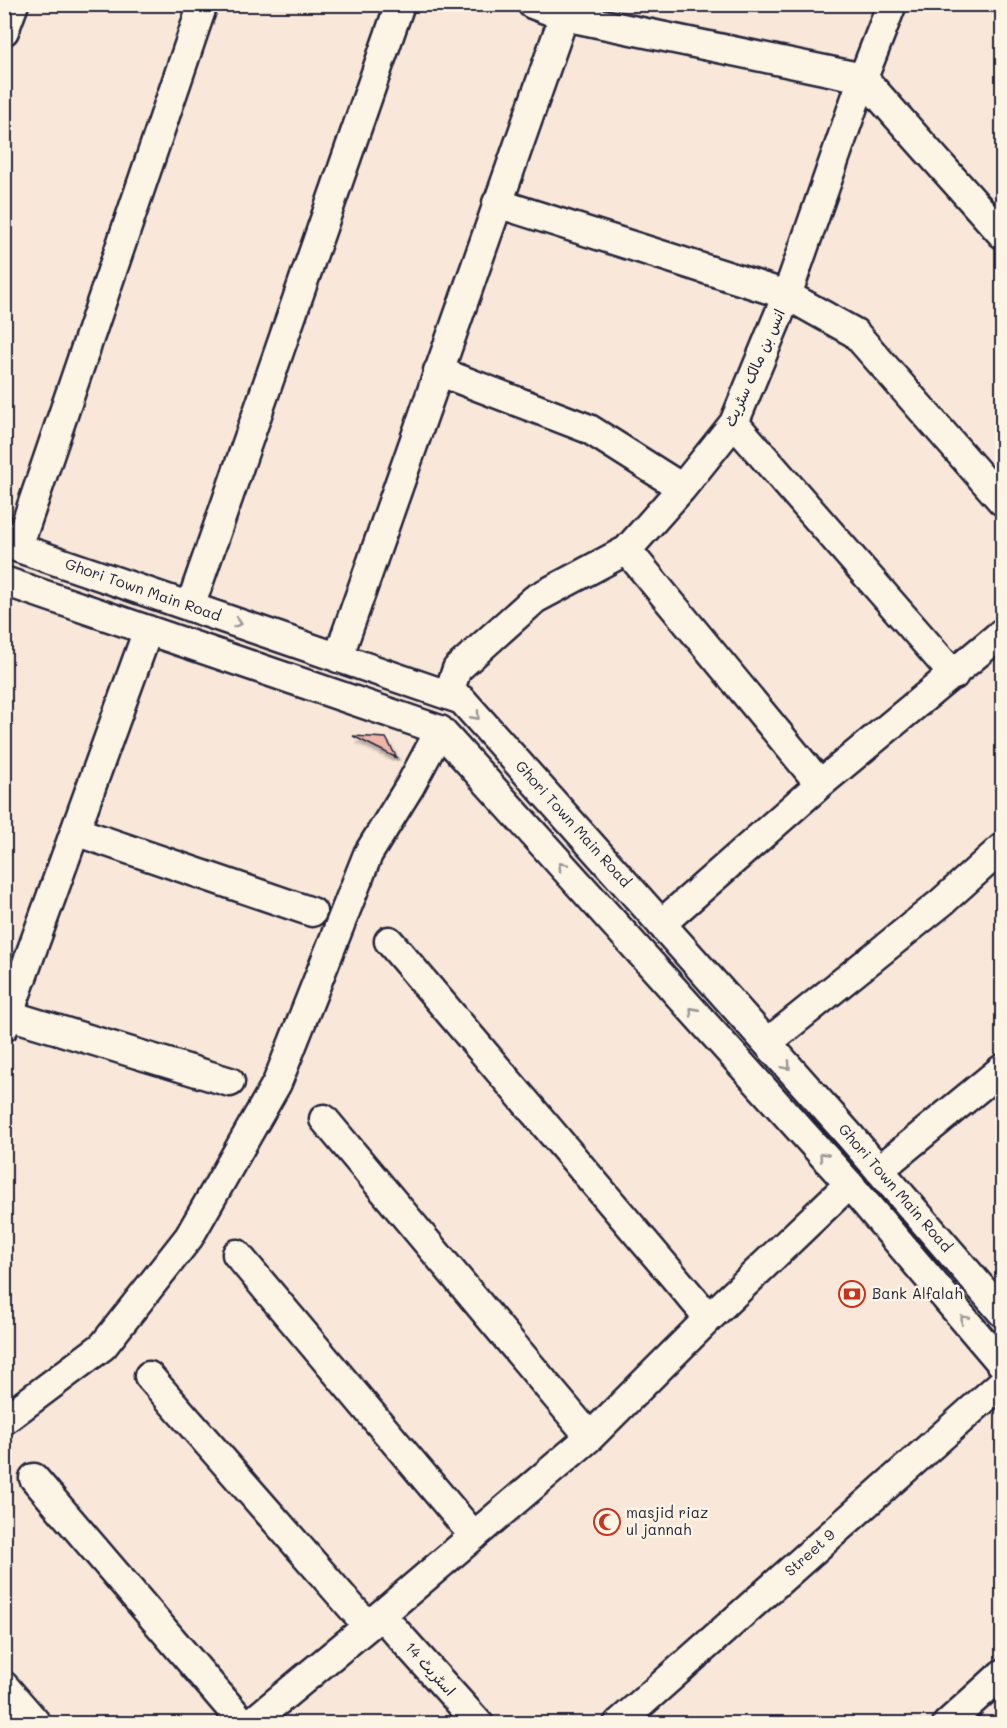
<svg xmlns="http://www.w3.org/2000/svg" width="1007" height="1728" font-family="Mali,'Playpen Sans Arabic',sans-serif">
  <style>
    .building { fill: #efb5ab; stroke: #22223b; stroke-width: 1.5; filter: url(#shadow) }
    .lines { fill: none; stroke-linecap: round; stroke-linejoin: round }
    .minor-casing { stroke: #22223b; stroke-width: 33 }
    .minor { stroke: #fcf5e5; stroke-width: 28 }
    .oneway { stroke: #9a9698 }
    .labels { text-anchor: middle; stroke-width: 5; stroke-linejoin: round; paint-order: stroke }
    .street-label { font-size: 15px; fill: #22223b; stroke: #fcf5e5 }
    .poi-label { font-size: 15px; fill: #22223b; stroke: #fcf5e5; text-anchor: start }
  </style>
  <defs>
    <filter id="shadow"><feDropShadow dx="3.5" dy="6" stdDeviation="1.5" flood-color="#0004"/></filter>
  </defs>
  <rect width="100%" height="100%" fill="#f9e8d9"/>
  <filter id="ink" filterUnits="userSpaceOnUse"><feTurbulence type="fractalNoise" baseFrequency=".0167" numOctaves="2"/><feDisplacementMap in="SourceGraphic" scale="12" xChannelSelector="R" yChannelSelector="G"/><feConvolveMatrix kernelMatrix="1 2 1 2 8 2 1 2 1" color-interpolation-filters="sRGB"/></filter>
  <g filter="url(#ink)">
    <path class="building" d="M353 736 386 738 397 758Z"/>
    <g class="lines">
      <defs>
        <path id="minor" d="M532 4 564 16 863 78 1002 234
          M4 31 14 4
          M497 203 787 295 855 333 1002 501
          M438 371 589 429 682 488
          M734 423 954 675
          M4 543 462 700 849 1135 1002 1312
          M18 547 203 4
          M627 550 820 784
          M4 581 440 730 849 1184 1002 1364
          M190 607 400 4
          M338 658 564 16
          M448 695 457 669 535 599 627 550 682 488 734 423 787 295 863 78 892 4
          M75 831 312 912
          M661 924 820 784 1002 633
          M389 941 709 1318
          M9 1015 230 1082
          M4 1027 148 630
          M767 1043 942 902 1002 848
          M324 1119 590 1437
          M879 1170 1002 1069
          M237 1254 474 1536
          M149 1376 368 1626
          M4 1420 103 1346 189 1237 277 1083 368 854 410 786 440 730
          M34 1478 244 1724
          M381 1615 479 1724
          M4 1686 37 1724
          M250 1724 368 1626 590 1437 709 1318 849 1184
          M618 1724 1002 1383
          M947 1724 1002 1674"/>
      </defs>
      <use href="#minor" class="minor-casing"/>
      <use href="#minor" class="minor"/>
    </g>
    <defs><path id="oneway-chevron" d="M-2-3.5L2.5 0L-2 3.5" fill="none" stroke-width="1.6" stroke-linecap="round" stroke-linejoin="round" transform="scale(1.5)"/></defs>
    <g class="oneway">
      <use href="#oneway-chevron" transform="translate(238 623) rotate(19)"/>
      <use href="#oneway-chevron" transform="translate(476 716) rotate(48)"/>
      <use href="#oneway-chevron" transform="translate(562 866) rotate(-132)"/>
      <use href="#oneway-chevron" transform="translate(693 1011) rotate(-132)"/>
      <use href="#oneway-chevron" transform="translate(787 1066) rotate(48)"/>
      <use href="#oneway-chevron" transform="translate(823 1156) rotate(-132)"/>
      <use href="#oneway-chevron" transform="translate(964 1319) rotate(-131)"/>
    </g>
  </g>
  <defs>
    <symbol id="bank-ring" viewBox="-11 -11 22 22"><circle r="9.5" fill="#fcf5e5" stroke="#c8321e" stroke-width="1.5"/><path d="M-6-4H6V4H-6ZM0-2.3a2.3 2.3 0 1 0 0 4.6a2.3 2.3 0 1 0 0-4.6Z" fill="#c8321e"/></symbol>
    <symbol id="mosque-ring" viewBox="-11 -11 22 22"><circle r="9.5" fill="#fcf5e5" stroke="#c8321e" stroke-width="1.5"/><path d="M3.5-4.9A6 6 0 1 0 3.5 4.9A5 5 0 1 1 3.5-4.9Z" fill="#c8321e"/></symbol>
  </defs>
  <g fill-rule="evenodd">
    <use href="#bank-ring" x="837" y="1279" width="30" height="30"/>
    <use href="#mosque-ring" x="592" y="1507" width="30" height="30"/>
  </g>
  <g class="labels">
    <g class="street-label">
      <text transform="translate(755 368) rotate(-66)" y="5">انس بن مالک سٹریٹ</text>
      <text transform="translate(143 590) rotate(19)" y="5">Ghori Town Main Road</text>
      <text transform="translate(573 824) rotate(48)" y="5">Ghori Town Main Road</text>
      <text transform="translate(895 1188) rotate(49)" y="5">Ghori Town Main Road</text>
      <text transform="translate(810 1553) rotate(-42)" y="5">Street 9</text>
      <text transform="translate(430 1669) rotate(48)" y="5">اسٹریٹ 14</text>
    </g>
    <g class="poi-label">
      <text x="872" y="1299">Bank Alfalah</text>
      <text x="626" y="1518">masjid riaz<tspan x="626" dy="17">ul jannah</tspan></text>
    </g>
  </g>
  <rect width="1007" height="1728" fill="none" stroke="#fcf5e5" stroke-width="24"/>
  <rect x="12" y="12" width="983" height="1704" fill="none" stroke="#22223b" stroke-width="2" filter="url(#ink)"/>
</svg>
